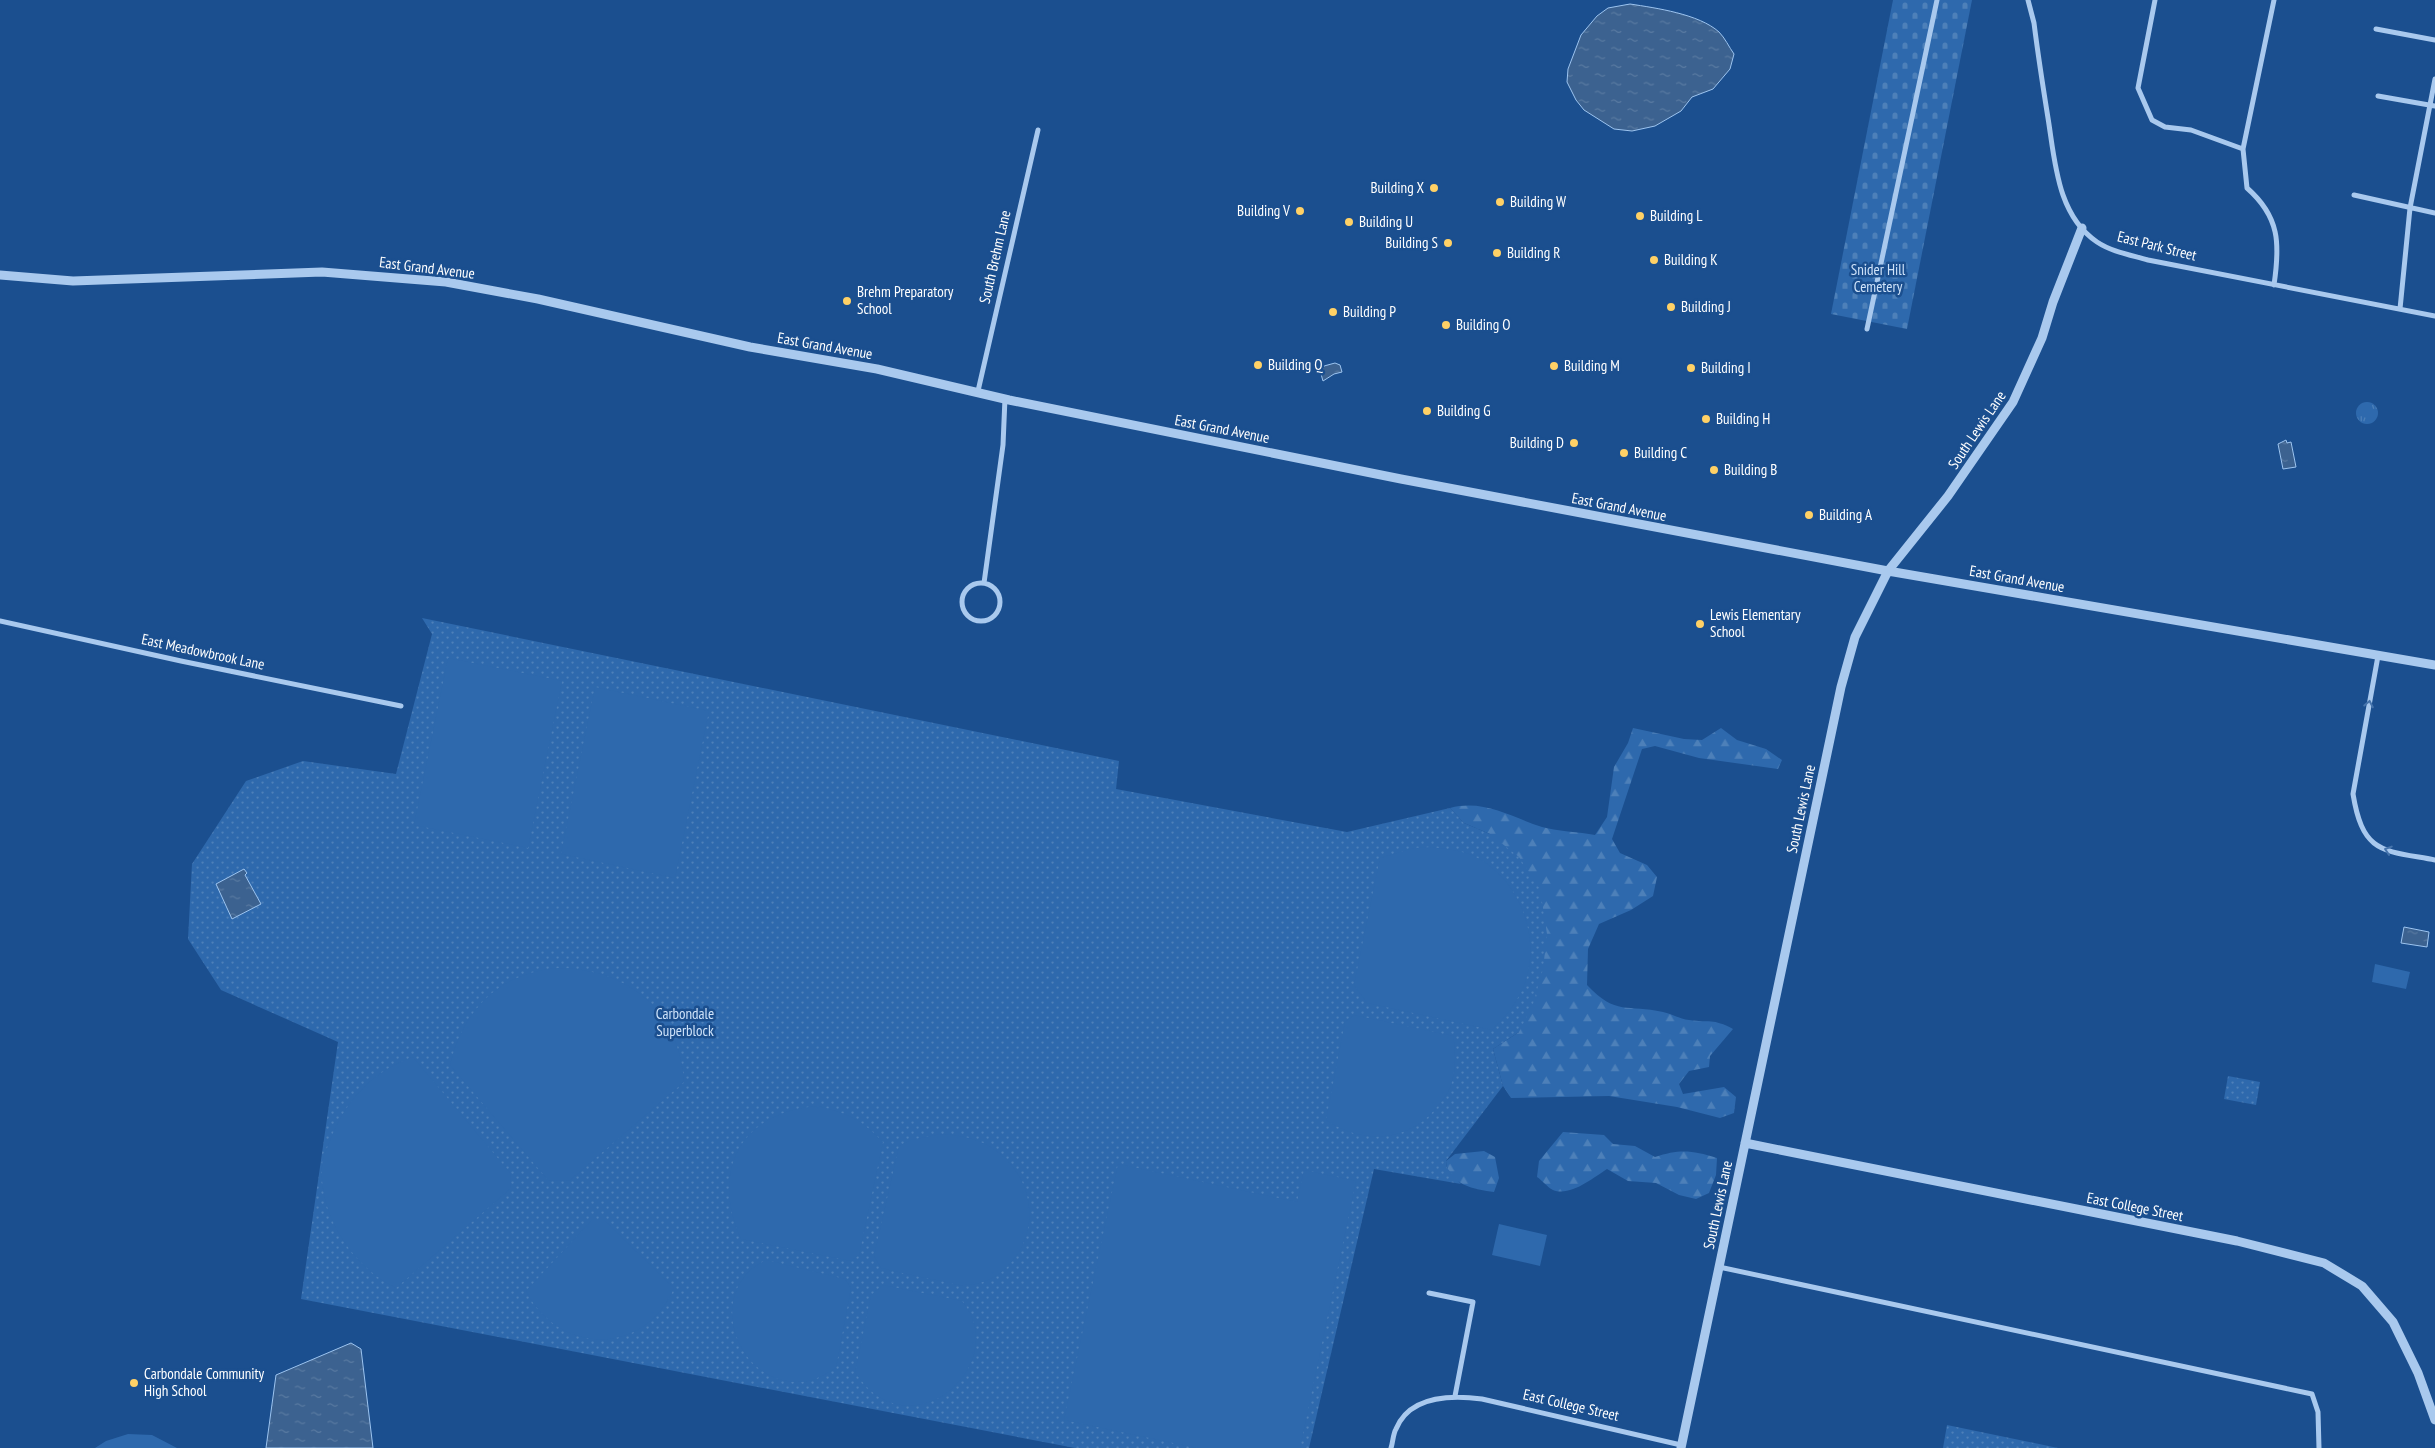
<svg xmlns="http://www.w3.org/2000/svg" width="2435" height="1448" font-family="'PT Sans Narrow',sans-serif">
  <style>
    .grass { fill: url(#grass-tufts) }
    .forest { fill: url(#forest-firs) }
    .cemetery { fill: url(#cemetery-stones) }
    .park { fill: url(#park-dots) }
    .pitch { fill: #2e69ad }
    .water { fill: url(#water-ripples); stroke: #9cc4f0 }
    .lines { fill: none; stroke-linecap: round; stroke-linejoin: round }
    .minor { stroke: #a9c9ee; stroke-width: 5 }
    .tertiary { stroke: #a9c9ee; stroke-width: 9 }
    .oneway { stroke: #4674ac }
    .poi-dot { fill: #ffd166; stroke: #1b4f8f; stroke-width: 2 }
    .labels { text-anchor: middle; stroke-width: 5; stroke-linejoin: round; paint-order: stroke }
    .poi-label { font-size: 15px; fill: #fff; stroke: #1b4f8f; text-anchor: start }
    .street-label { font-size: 15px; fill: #fff; stroke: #1b4f8f }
    .park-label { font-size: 15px; fill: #cfe3fa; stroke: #1b4f8f }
  </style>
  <defs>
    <pattern id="grass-tufts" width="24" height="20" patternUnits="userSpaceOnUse" patternTransform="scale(1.25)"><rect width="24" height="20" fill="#2e69ad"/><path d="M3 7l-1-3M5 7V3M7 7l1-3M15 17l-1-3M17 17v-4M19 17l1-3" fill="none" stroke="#4d80b9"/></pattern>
    <pattern id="forest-firs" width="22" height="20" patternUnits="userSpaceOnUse" patternTransform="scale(1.25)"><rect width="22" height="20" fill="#2e69ad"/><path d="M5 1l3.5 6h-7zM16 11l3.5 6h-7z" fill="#4d80b9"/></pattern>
    <pattern id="cemetery-stones" width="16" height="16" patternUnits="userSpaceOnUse" patternTransform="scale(1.25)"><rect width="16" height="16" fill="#2e69ad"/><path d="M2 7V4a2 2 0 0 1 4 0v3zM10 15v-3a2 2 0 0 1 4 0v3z" fill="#4d80b9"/></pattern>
    <pattern id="park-dots" width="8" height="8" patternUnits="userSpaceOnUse" patternTransform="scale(1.25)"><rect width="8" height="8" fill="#2e69ad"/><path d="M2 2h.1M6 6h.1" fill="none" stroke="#4d80b9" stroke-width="1.8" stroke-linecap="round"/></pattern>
    <pattern id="water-ripples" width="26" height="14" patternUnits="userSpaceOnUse" patternTransform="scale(1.25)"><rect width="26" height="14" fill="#3c6290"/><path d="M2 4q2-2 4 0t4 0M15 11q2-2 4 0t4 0" fill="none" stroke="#597aa1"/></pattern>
  </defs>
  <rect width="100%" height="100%" fill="#1b4f8f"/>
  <path class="grass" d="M2356 413a11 11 0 1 1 22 0a11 11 0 1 1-22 0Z"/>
  <path class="forest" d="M1633 728 1684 739 1702 740 1721 728 1737 740 1766 749 1782 760 1778 769 1699 758 1655 746 1642 749 1612 839 1620 853 1647 865 1657 877 1653 896 1631 910 1599 924 1588 949 1587 985C1616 1016 1627 1004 1663 1012 1672 1014 1680 1019 1689 1020 1709 1023 1713 1018 1733 1029L1710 1056 1709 1067 1689 1071 1679 1084 1683 1094 1724 1087 1736 1097 1734 1113 1720 1118 1677 1107 1609 1096 1511 1098 1503 1086 1493 1049 1519 1032 1490 834 1464 823 1450 808C1484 799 1511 817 1542 827 1555 831 1580 832 1595 835L1607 817 1614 767 1628 743Z
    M1563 1132 1604 1135 1613 1144 1635 1146 1655 1157C1679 1149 1692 1150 1717 1158L1716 1175 1709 1193 1696 1199 1679 1195 1656 1183 1628 1181 1607 1169C1593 1178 1570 1197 1553 1190 1547 1187 1542 1180 1537 1177L1539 1161Z
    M1484 1151 1495 1157 1499 1178 1494 1192C1476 1190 1447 1184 1446 1161L1455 1154Z"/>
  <path class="cemetery" d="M1893 0H1972L1907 329 1831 314Z"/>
  <path class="park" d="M422 618 1119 761 1116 789 1347 832 1450 808 1464 823 1490 834 1519 857 1540 889 1547 934 1543 969 1533 1004 1519 1032 1493 1049 1503 1086 1446 1161 1447 1168 1461 1184 1374 1169 1309 1448H1075L301 1299 338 1042 221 990 188 939 192 864 246 781 303 761 396 774 432 634Z
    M2228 1076 2260 1082 2256 1105 2224 1099Z
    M1947 1425 2058 1448H1943Z"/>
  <path class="pitch" d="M448 658 562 681 528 848 414 825Z
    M595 687 709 711 675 878 561 854Z
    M1432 847C1444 849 1458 850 1469 854 1521 875 1546 944 1520 994 1513 1008 1503 1019 1492 1030L1367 1003 1354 985 1380 858 1414 848Z
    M2375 964 2410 972 2406 989 2372 982Z
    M559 968C629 969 679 1011 684 1082L569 1181 548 1180 450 1065C463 1010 500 972 559 968Z
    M1354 1015 1453 1036C1456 1053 1456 1069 1451 1085 1448 1094 1442 1101 1436 1108 1408 1143 1361 1144 1326 1120L1345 1022Z
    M413 1057 511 1174 510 1189 396 1288C353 1267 319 1216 322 1167 322 1157 328 1147 331 1138 347 1099 373 1071 413 1057Z
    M817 1106C847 1113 861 1119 883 1142L859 1255 851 1261 741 1239C710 1171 741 1112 817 1106Z
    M941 1134C956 1135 971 1137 985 1144 1029 1166 1044 1222 1013 1260 1002 1275 984 1285 964 1285 957 1286 949 1282 941 1281 921 1277 901 1273 881 1268L874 1256 899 1146 911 1140Z
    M1118 1164 1297 1202 1304 1170 1356 1181 1300 1448H1197L1064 1420Z
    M592 1220H604L674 1288C644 1357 559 1355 526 1291Z
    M1499 1224 1547 1235 1540 1266 1492 1255Z
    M766 1260 845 1279 851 1288 836 1368C827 1373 818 1379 808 1381 738 1393 701 1290 766 1260Z
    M883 1285 962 1301C1006 1353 938 1432 879 1397 869 1391 862 1381 855 1373L871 1295Z
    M128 1434 152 1435 177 1448H95L106 1441Z"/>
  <path class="water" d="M1630 4C1656 8 1699 14 1719 32 1725 38 1729 47 1734 54L1730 69 1713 89 1692 97 1681 111 1655 126 1632 131 1614 129 1584 110 1576 100 1567 82 1568 69 1581 35 1597 16 1608 8Z
    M1335 363 1340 365 1342 372 1334 374 1323 381 1321 374 1324 366Z
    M2286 440 2287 443 2291 442 2296 467 2283 469 2278 444Z
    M244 869 247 873 245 875 261 904 232 919 216 884Z
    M2404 927 2429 932 2427 947 2401 943Z
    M351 1343 361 1349 373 1448H266L276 1375Z"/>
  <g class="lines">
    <path class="minor" d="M2028 0 2034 23C2038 55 2043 87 2048 118 2055 161 2057 215 2097 242 2112 252 2131 255 2148 260L2435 316
      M2155 0 2138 88 2152 120 2165 127 2191 130 2243 149
      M2376 29 2435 40
      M2378 96 2435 106
      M2354 195 2435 213
      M2274 285C2280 244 2280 217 2247 188L2243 149 2274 0
      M2400 309 2410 208 2435 79
      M1867 329 1937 0
      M978 391 1038 130
      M962 602a19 19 0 1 1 38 0a19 19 0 1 1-38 0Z
      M984 583 1003 445 1005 398
      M0 621 181 661 401 706
      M2378 656 2353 794C2363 854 2382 850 2435 860
      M1719 1267 2312 1394 2318 1412 2319 1448
      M1429 1293 1473 1302 1455 1396
      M1391 1448C1393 1442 1393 1434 1396 1429 1410 1395 1451 1395 1482 1399L1681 1445"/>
    <path class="tertiary" d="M0 275 73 281 322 272 446 282 538 299 750 347 877 369 1009 400 1401 479 1888 571 2435 665
      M1745 1143 2237 1241 2324 1263 2362 1286 2393 1322 2418 1373 2435 1420
      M1681 1448 1841 687 1855 637 1888 571 1948 496 2013 402 2042 338 2053 302 2082 228"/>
  </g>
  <defs><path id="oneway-chevron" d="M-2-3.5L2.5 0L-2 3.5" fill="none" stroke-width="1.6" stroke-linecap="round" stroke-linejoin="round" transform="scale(1.25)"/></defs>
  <g class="oneway">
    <use href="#oneway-chevron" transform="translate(2369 704) rotate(-79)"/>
    <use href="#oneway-chevron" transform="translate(2388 850) rotate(-162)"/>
  </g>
  <g class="poi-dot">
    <circle cx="1434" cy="188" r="5"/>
    <circle cx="1500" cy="202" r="5"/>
    <circle cx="1300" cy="211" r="5"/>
    <circle cx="1640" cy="216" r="5"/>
    <circle cx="1349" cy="222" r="5"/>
    <circle cx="1448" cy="243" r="5"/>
    <circle cx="1497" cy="253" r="5"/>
    <circle cx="1654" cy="260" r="5"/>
    <circle cx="847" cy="301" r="5"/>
    <circle cx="1671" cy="307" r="5"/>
    <circle cx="1333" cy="312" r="5"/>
    <circle cx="1446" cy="325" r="5"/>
    <circle cx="1258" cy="365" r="5"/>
    <circle cx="1554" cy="366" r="5"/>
    <circle cx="1691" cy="368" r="5"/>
    <circle cx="1427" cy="411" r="5"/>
    <circle cx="1706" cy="419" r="5"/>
    <circle cx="1574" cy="443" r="5"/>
    <circle cx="1624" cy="453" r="5"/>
    <circle cx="1714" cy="470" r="5"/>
    <circle cx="1809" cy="515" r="5"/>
    <circle cx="1700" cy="624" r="5"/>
    <circle cx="134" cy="1383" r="5"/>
  </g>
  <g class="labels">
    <g class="poi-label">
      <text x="1424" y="193" text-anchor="end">Building X</text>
      <text x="1510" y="207">Building W</text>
      <text x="1290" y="216" text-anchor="end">Building V</text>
      <text x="1650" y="221">Building L</text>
      <text x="1359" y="227">Building U</text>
      <text x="1438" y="248" text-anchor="end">Building S</text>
      <text x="1507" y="258">Building R</text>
      <text x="1664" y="265">Building K</text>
      <text x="857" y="297">Brehm Preparatory<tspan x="857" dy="17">School</tspan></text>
      <text x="1681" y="312">Building J</text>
      <text x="1343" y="317">Building P</text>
      <text x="1456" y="330">Building O</text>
      <text x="1268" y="370">Building Q</text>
      <text x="1564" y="371">Building M</text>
      <text x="1701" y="373">Building I</text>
      <text x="1437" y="416">Building G</text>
      <text x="1716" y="424">Building H</text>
      <text x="1564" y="448" text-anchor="end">Building D</text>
      <text x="1634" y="458">Building C</text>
      <text x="1724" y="475">Building B</text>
      <text x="1819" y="520">Building A</text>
      <text x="1710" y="620">Lewis Elementary<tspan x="1710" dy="17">School</tspan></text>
      <text x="144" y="1379">Carbondale Community<tspan x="144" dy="17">High School</tspan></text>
    </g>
    <g class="street-label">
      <text transform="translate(2157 246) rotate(14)" y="5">East Park Street</text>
      <text transform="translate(995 257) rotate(-77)" y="5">South Brehm Lane</text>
      <text transform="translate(427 268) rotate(7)" y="5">East Grand Avenue</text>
      <text transform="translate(825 346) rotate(10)" y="5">East Grand Avenue</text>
      <text transform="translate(1222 429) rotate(11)" y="5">East Grand Avenue</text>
      <text transform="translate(1977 430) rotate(-56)" y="5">South Lewis Lane</text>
      <text transform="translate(1619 507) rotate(11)" y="5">East Grand Avenue</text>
      <text transform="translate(2017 579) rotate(10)" y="5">East Grand Avenue</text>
      <text transform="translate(203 652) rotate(12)" y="5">East Meadowbrook Lane</text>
      <text transform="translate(1801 809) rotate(-78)" y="5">South Lewis Lane</text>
      <text transform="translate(1718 1205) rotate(-78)" y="5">South Lewis Lane</text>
      <text transform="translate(2135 1207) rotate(11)" y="5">East College Street</text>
      <text transform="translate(1571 1405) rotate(13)" y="5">East College Street</text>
    </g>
    <g class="park-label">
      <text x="1878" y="275">Snider Hill<tspan x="1878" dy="17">Cemetery</tspan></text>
      <text x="685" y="1019">Carbondale<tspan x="685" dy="17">Superblock</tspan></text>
    </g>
  </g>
</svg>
